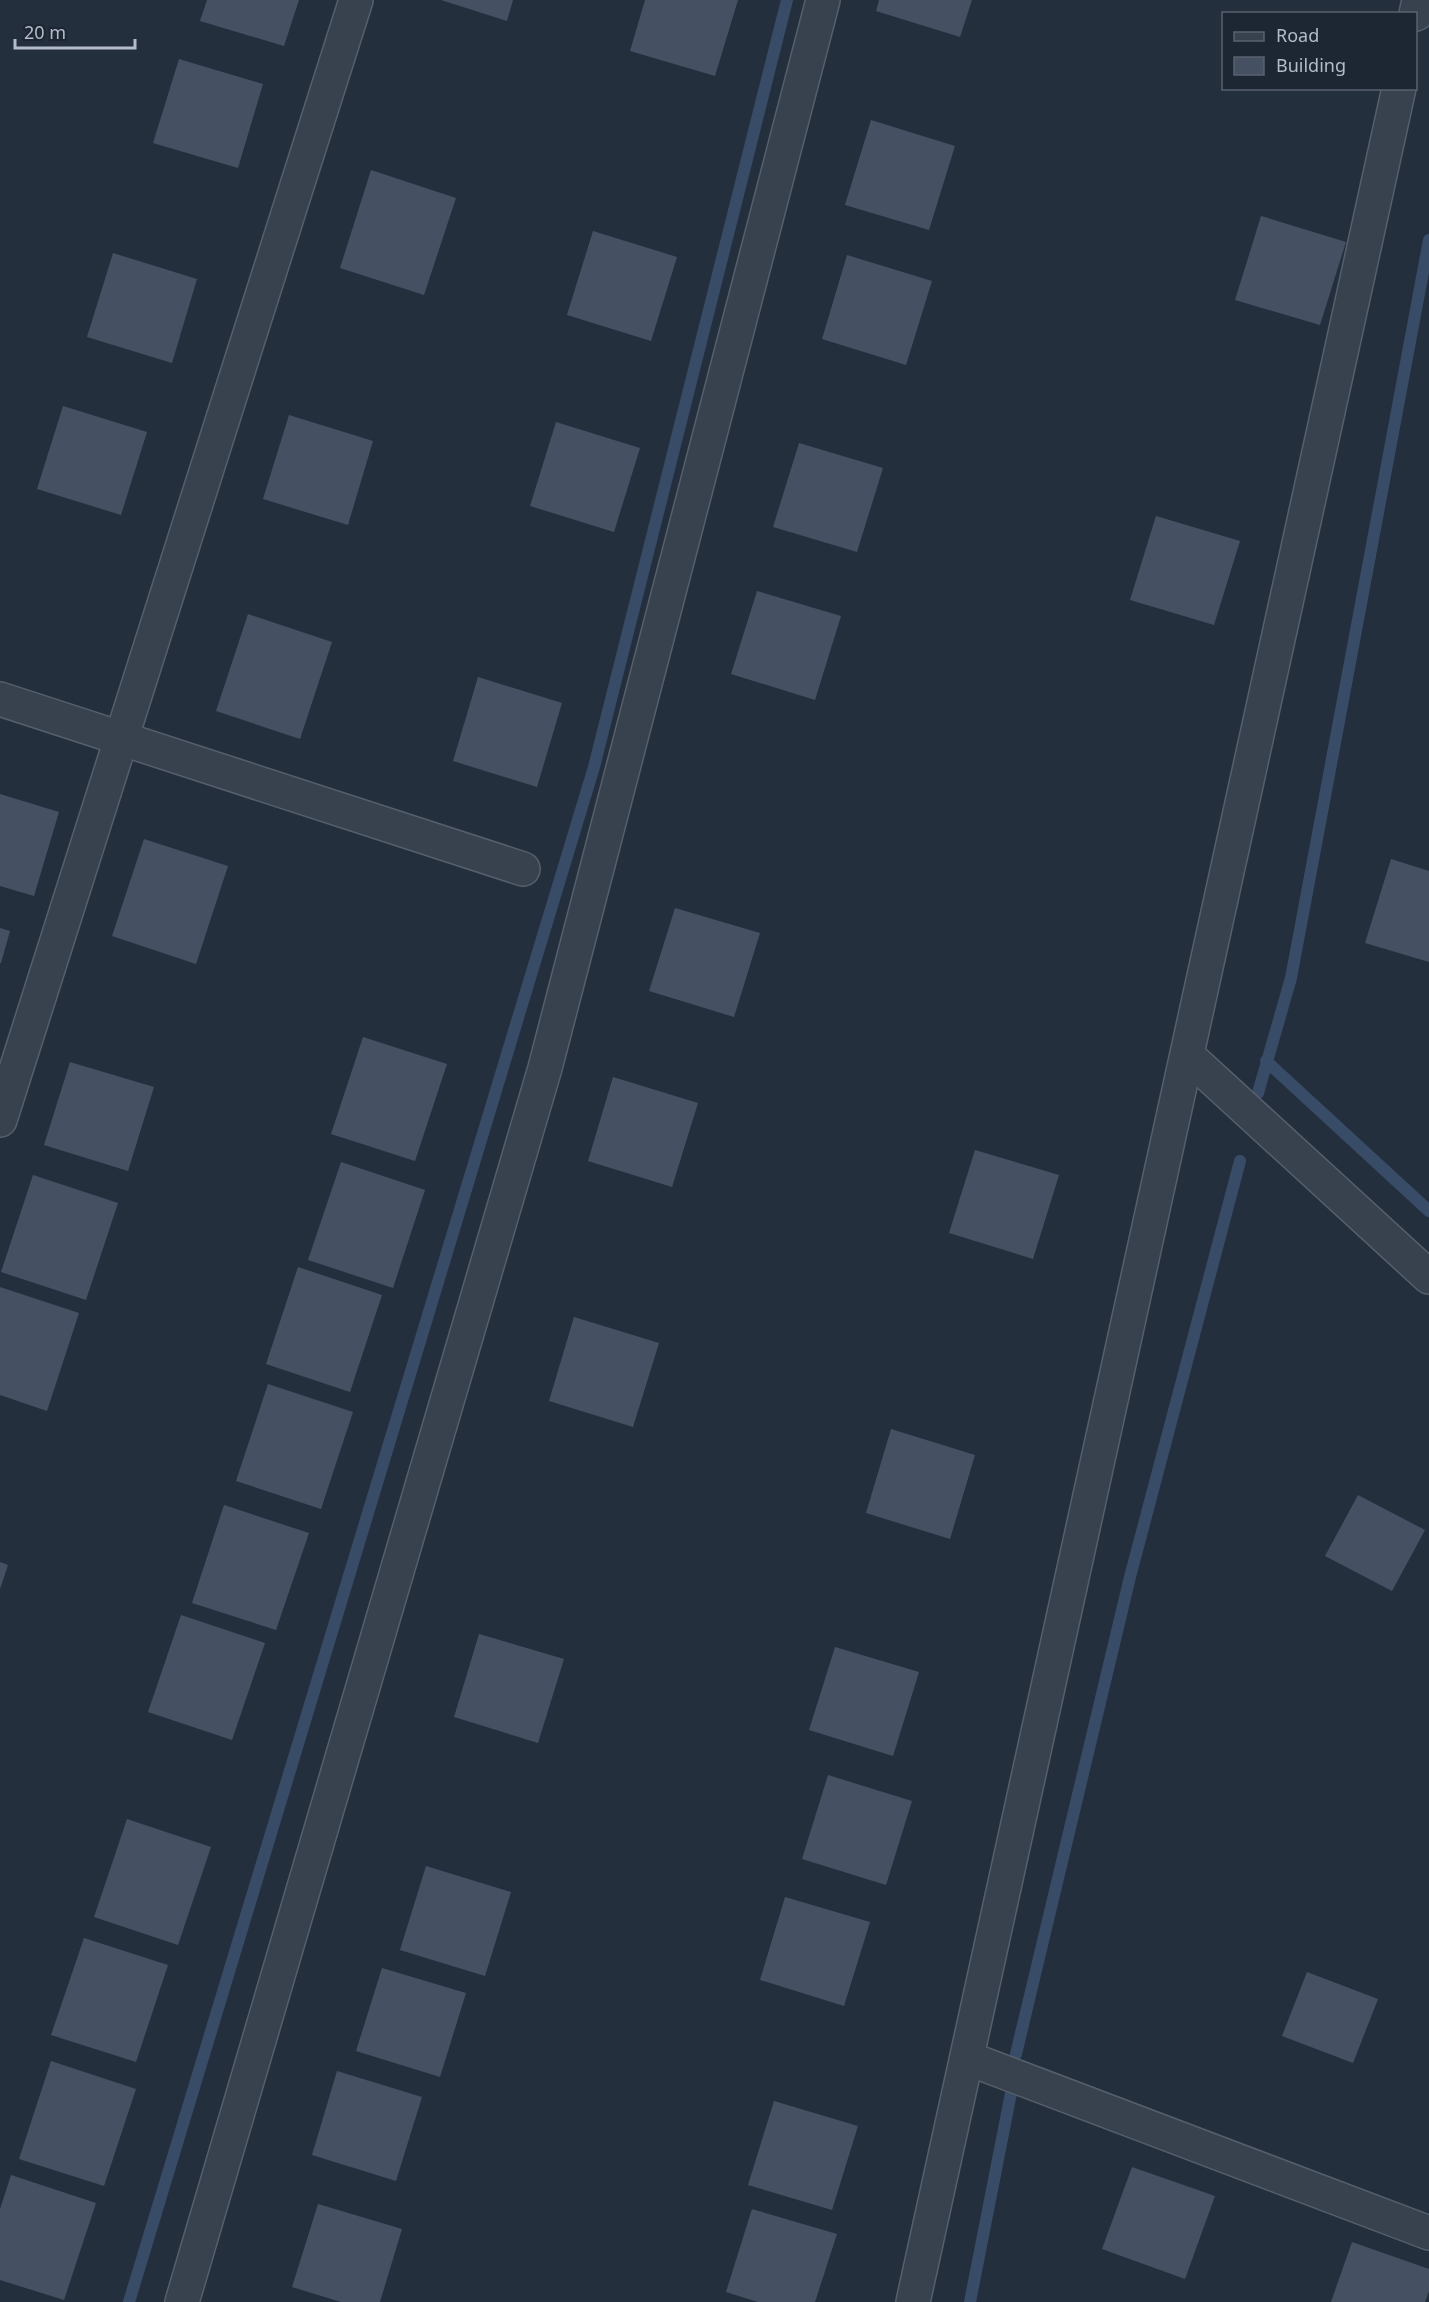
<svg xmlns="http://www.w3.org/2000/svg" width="1429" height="2302" font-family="'Noto Sans',sans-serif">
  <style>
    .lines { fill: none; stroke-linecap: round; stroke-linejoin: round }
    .stream { stroke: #394c67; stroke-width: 12 }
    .building { fill: #455162 }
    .minor-casing { stroke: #565f6c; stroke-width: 36 }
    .minor { stroke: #38414e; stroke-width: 33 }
  </style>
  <rect width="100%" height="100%" fill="#242f3e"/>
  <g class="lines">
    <path class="stream" d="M1266 1061 1429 1211
      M1258 1093 1291 978 1429 240
      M1016 2054 1130 1577 1240 1161
      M129 2302 594 767 787 0
      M970 2302 1011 2093"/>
  </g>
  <path class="building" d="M207 0H299L284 46 200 21Z
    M441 0H513L507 21Z
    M645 0H738L715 76 630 51Z
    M879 0H972L960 37 876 11Z
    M179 59 263 84 238 168 153 143Z
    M871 120 955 146 929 230 845 205Z
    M371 170 456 198 424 295 340 268Z
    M1261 216 1346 242 1320 325 1235 300Z
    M593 231 677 257 651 341 567 315Z
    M113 253 197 279 172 363 87 337Z
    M847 255 932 281 906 365 822 339Z
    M63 406 147 432 121 515 37 489Z
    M289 415 373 441 348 525 263 499Z
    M556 422 640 448 614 532 530 506Z
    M799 443 883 468 857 552 773 527Z
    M1156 516 1240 541 1214 625 1130 600Z
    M757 591 841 616 815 700 731 674Z
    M248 614 332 642 300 739 216 711Z
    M478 677 562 703 537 787 453 761Z
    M0 794 59 812 34 896 0 886Z
    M144 839 228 866 196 964 112 936Z
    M1391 859 1429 871V962L1365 943Z
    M675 908 760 933 734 1017 649 991Z
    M0 928 10 931 1 963H0Z
    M363 1037 447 1064 415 1161 331 1134Z
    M70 1062 154 1087 128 1171 44 1145Z
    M613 1077 698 1103 672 1187 588 1161Z
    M975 1150 1059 1175 1033 1259 949 1233Z
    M341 1162 425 1190 393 1288 308 1260Z
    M33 1175 118 1203 86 1300 1 1272Z
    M298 1267 382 1295 350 1392 266 1364Z
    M0 1287 79 1313 47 1411 0 1395Z
    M574 1317 659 1343 633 1427 549 1401Z
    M268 1384 353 1412 321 1509 236 1481Z
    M891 1429 975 1455 950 1539 866 1513Z
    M1358 1495 1425 1530 1392 1591 1325 1556Z
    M224 1505 309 1533 276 1630 192 1603Z
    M0 1562 8 1565 0 1589Z
    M181 1615 265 1643 232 1740 148 1712Z
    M479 1634 564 1659 538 1743 454 1717Z
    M835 1647 919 1672 893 1756 809 1730Z
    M828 1775 912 1801 886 1885 802 1859Z
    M127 1819 211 1847 178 1945 94 1917Z
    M426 1866 511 1892 485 1976 400 1950Z
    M785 1897 870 1922 844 2006 760 1980Z
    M84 1938 168 1965 136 2062 51 2035Z
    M382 1968 466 1993 440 2077 356 2051Z
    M1307 1972 1378 1999 1353 2063 1282 2036Z
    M51 2061 136 2089 104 2186 19 2159Z
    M337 2071 422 2097 396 2181 312 2155Z
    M774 2101 858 2126 832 2210 748 2185Z
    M1132 2167 1215 2196 1185 2279 1102 2249Z
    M11 2175 96 2203 64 2300 0 2280V2209Z
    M318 2204 402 2229 380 2302H341L292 2287Z
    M752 2209 837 2234 815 2302H758L726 2292Z
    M1352 2242 1429 2269V2291L1425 2302H1331Z"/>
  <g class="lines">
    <defs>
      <path id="minor" d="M1416 14 1419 0
        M0 699 523 869
        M1188 1056 1429 1277
        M0 1120 356 0
        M967 2058 1429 2233
        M182 2302 545 1068 823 0
        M913 2302 1399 88"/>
    </defs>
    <use href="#minor" class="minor-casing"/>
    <use href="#minor" class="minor"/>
  </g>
  <rect x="1222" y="12" width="195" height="78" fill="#1d2633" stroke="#59626f" stroke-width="1.5"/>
  <rect x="1234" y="32" width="30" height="9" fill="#38414e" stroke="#59626f" stroke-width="1.5"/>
  <text x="1276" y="42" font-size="18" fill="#b4bcc9">Road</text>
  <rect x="1234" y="57" width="30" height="18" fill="#455162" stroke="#59626f" stroke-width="1.5"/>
  <text x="1276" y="72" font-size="18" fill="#b4bcc9">Building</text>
  <path d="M15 39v9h120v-9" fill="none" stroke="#b4bcc9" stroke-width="3"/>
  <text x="24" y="39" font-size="18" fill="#b4bcc9" stroke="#1d2633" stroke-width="4.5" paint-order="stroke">20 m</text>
</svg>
